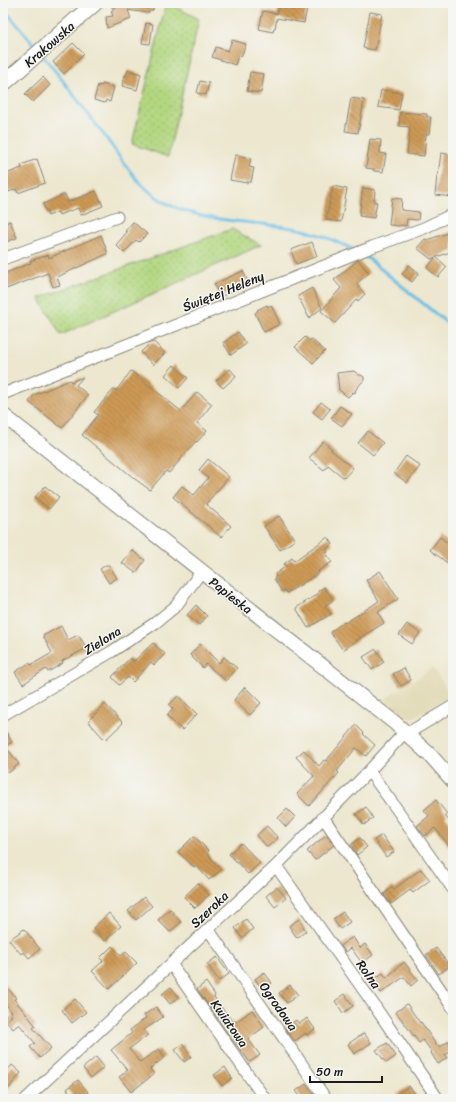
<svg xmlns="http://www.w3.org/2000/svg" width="456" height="1102" font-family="Sriracha,sans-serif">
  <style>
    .built { fill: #e3dcba }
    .grass { fill: url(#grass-dots); stroke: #677a4e }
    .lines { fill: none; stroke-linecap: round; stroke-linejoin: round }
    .stream { stroke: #68bfe5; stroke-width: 3 }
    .building { fill: url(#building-back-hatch) }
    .minor-casing { stroke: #848275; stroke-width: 13 }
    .tertiary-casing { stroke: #848275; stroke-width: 16 }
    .secondary-casing { stroke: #848275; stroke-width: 17 }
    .minor { stroke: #fff; stroke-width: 11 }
    .tertiary { stroke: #fff; stroke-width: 14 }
    .secondary { stroke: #fff; stroke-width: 15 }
    .labels { text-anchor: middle; stroke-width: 3; stroke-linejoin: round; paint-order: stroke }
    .street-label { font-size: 13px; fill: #1c1c1c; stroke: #f6f6f2 }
  </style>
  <defs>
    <pattern id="grass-dots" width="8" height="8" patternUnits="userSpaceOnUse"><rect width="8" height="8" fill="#b2d780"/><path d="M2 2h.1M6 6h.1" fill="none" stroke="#98b86e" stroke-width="1.8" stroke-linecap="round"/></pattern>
    <pattern id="building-back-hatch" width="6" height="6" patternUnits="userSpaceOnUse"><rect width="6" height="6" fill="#cd9a55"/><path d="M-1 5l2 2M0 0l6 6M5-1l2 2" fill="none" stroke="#a67d46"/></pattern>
  </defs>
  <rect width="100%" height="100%" fill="#f6f6f2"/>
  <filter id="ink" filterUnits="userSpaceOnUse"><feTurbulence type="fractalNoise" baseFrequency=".025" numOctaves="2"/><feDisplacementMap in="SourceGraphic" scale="8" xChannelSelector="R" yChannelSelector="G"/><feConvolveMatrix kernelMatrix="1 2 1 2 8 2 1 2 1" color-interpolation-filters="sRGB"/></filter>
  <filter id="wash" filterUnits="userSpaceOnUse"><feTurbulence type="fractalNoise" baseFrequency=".012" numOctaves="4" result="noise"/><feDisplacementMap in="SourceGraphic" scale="16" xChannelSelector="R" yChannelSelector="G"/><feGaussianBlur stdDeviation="0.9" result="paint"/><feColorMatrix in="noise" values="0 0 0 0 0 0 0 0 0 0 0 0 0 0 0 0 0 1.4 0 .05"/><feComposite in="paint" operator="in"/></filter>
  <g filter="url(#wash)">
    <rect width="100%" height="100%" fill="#ece7ce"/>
    <path class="built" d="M433 668 451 696 410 719 384 699Z"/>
    <path class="grass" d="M166 3H168L199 19 168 157 132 144Z
      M232 229 261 245 61 335 39 298Z"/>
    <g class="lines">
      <path class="stream" d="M3 8 37 48
        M43 56C64 81 84 109 104 135 123 161 141 193 172 206 212 224 262 221 303 230 321 234 338 242 354 250
        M361 254 369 259 453 328"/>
    </g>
    <g id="blocks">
      <path class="building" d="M112 3H154L153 10 147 13 128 10 131 19 107 28 106 17 113 16 111 11 117 8H112Z
        M294 3H308L304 23 277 18 275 28H274L273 32 259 29 263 11 277 14 279 6 293 10Z
        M370 12 382 14 375 50 363 48Z
        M146 23 153 24 150 44 142 43Z
        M232 40 246 44 241 57 238 56 235 65 212 57 216 47 228 51Z
        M73 43 84 54 64 74 53 62Z
        M128 70 141 74 137 90 122 86 125 75 126 76Z
        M250 72 264 74 261 93 247 91Z
        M43 77 50 85 33 102 25 94Z
        M200 81 209 83 206 95 197 93Z
        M102 84 114 87 110 102 106 100 105 103 94 100 98 85 102 86Z
        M381 90 402 93 399 110 378 107Z
        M351 98 364 100 358 133 345 131Z
        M400 112 427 114V117H431L429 134H426L424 156 407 154 410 127 399 126Z
        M370 139 381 140 380 153 386 154 383 172 374 171V169L366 168Z
        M441 153 453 155V197L435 195 437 175H438Z
        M235 155 251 158 249 167 254 168 251 182H247V183L230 180Z
        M37 159 45 183 18 193 16 189 3 194V175L22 168 21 165Z
        M333 186 347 189 341 222 326 220Z
        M363 188 375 190 374 202H377L374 218 359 216Z
        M96 191 103 206 81 215 78 208 59 215 58 212 48 216 43 204 65 194 68 202Z
        M392 198 402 199 401 210 419 212 418 220 407 219 406 226 401 225 400 226 389 225Z
        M10 221 17 238 3 243V224Z
        M133 222 147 234 139 242 136 240 124 253 116 245 127 232 125 231Z
        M453 231V251L431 259 417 248 425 239 427 240Z
        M101 235 107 251V254L57 277 60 285 53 287 48 273 6 289 3 282V274L31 263 30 261 48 255 49 258Z
        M312 242 317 256 296 264 291 250Z
        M436 257 447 267 438 277 427 268Z
        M358 260 369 273 356 284 365 294 358 301 357 299 335 323 321 311 341 288 334 280Z
        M409 265 419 273 412 282 402 274Z
        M243 271 249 284 220 297 214 284Z
        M312 288 322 308 309 318 298 296Z
        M267 305 268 307 271 305 280 324 264 332 255 313 258 311 257 310Z
        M238 332 246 344 231 355 223 343Z
        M305 337 310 341 311 339 325 351 313 363 295 347Z
        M154 342 165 353 153 365 141 352 150 343Z
        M174 365 188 378 179 388 165 375Z
        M230 369 236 376 223 388 216 381Z
        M131 371 181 411 197 392 212 404 197 423 207 431 197 442 196 441 169 473 166 471 150 490 135 479 82 435 98 415 94 412 114 389 116 391Z
        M354 371 359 375H361L364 377V380L356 389 355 393 353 392 348 397 339 390 337 373Z
        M83 377 76 385 88 395 62 428 29 402 34 395 70 380 71 382Z
        M321 402 330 409 322 419 313 412Z
        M340 406 352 414 342 426 331 418Z
        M368 431 383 443 373 455 358 443Z
        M323 441 332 449 331 450 353 468 344 478 328 465 324 470 309 458Z
        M406 456 420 466 407 483 394 473Z
        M208 459 229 477 206 504 231 526 221 537 173 497 182 486 194 495 208 478 199 470Z
        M45 486 59 497 49 509 35 497Z
        M279 516 295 540 280 550 264 526Z
        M328 537 333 544 326 549 328 552 326 553 332 562 318 571 319 573 287 593 285 590 282 592 274 579 276 577 275 574 285 567 286 566 284 564 292 558 294 561Z
        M440 537 453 547V567L430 550Z
        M132 550 145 560 136 573 122 563Z
        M106 565H109L117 578 109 583 100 569Z
        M380 571 398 599 378 612 384 623 360 638 343 650 330 632 344 622 345 623 379 601 366 580Z
        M324 587 333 600 325 606 331 614 308 628 296 608 319 593 318 591Z
        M196 605 207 616 199 625 187 615Z
        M407 624 420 633 412 644 399 635Z
        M61 626 68 640 78 635 87 648 62 661 63 663 48 672 46 669 23 684 15 672 29 663 31 665 52 653 43 636Z
        M153 643 165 654 154 665 151 662 133 682 128 677 119 685 112 677 130 658 134 661Z
        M200 644 219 663 224 657 237 668 226 681 206 664 203 668 190 655Z
        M376 649 384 662 372 670 363 657Z
        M404 668 411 680 401 686 393 674Z
        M245 687 261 703 250 715 234 700Z
        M178 696 197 714 182 730 167 716 173 709 169 705Z
        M105 704 123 723 105 740 88 721Z
        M356 725 364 733 363 734 375 745 366 756 356 748 337 771 339 773 309 806 297 794 314 776 296 757 304 750 319 766 324 760 326 761Z
        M3 727 12 742 5 746 19 764 8 773 3 767Z
        M436 800 447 814 445 816 453 825V851L435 828 425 836 417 826 429 816 424 810Z
        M366 807 373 818 364 825 356 814Z
        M287 809 295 817 286 827 278 818Z
        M267 826 278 838 267 847 257 835Z
        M326 835 334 845 315 860 307 851Z
        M382 835 394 852 386 857 374 840Z
        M194 836 209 851 207 853 221 870 209 880 196 865 194 867 178 852Z
        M360 838 367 847 357 855 351 845Z
        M241 843 260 863 248 874 229 854Z
        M421 869 430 880 413 893 410 890 391 904 384 894 392 887 394 889Z
        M198 883 209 895 195 908 184 897Z
        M277 887 286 898 275 907 266 896Z
        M144 897 152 906 136 920 128 911Z
        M170 909 181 922 170 932 158 920Z
        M343 912 350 922 340 929 333 919Z
        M109 913 121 926 105 941 93 928Z
        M246 919 253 929 242 938 235 928Z
        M299 919 306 931 297 938 289 926Z
        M24 929 40 949 29 958 24 952 21 954 9 940Z
        M353 937 360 948 365 944 373 955 362 963 351 948 346 952 341 946V945Z
        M112 946 121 956 126 952 137 963 109 989 92 971 103 961 100 958Z
        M436 948 450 966 439 974 426 955Z
        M217 957 229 974 219 981 207 964Z
        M404 962 418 980 411 986 404 977 381 993 373 980 383 973 386 978Z
        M264 972 272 983 263 990 255 979Z
        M3 982 16 998 14 999 36 1026 33 1028 51 1048 40 1058 30 1047 35 1043 19 1024 13 1029 6 1021 12 1016 10 1013 12 1012 3 1001Z
        M206 982 215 995 214 997 233 1024 252 1010 264 1027 248 1039 260 1055 250 1062 233 1041 197 989Z
        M290 985 298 995 287 1003 279 993Z
        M171 987 179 997 170 1004 162 994Z
        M345 994 353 1006 343 1013 335 1001Z
        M75 999 86 1012 72 1023 62 1010Z
        M407 1004 420 1023 421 1022 437 1046 438 1045 440 1047 449 1041 453 1047V1050L445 1055 447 1058 438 1064 431 1053 432 1052 423 1040 419 1043 396 1012Z
        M156 1007 163 1017 144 1030 148 1035 129 1049 140 1062 159 1049 165 1057 151 1068 150 1069 154 1074 131 1092 119 1077 128 1070 111 1050 132 1033 130 1030 146 1018 144 1015Z
        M307 1018 315 1029 307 1035 306 1033 295 1041 285 1028 296 1020 299 1024Z
        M364 1033 371 1043 354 1054 348 1044Z
        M387 1043 396 1056 386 1063 376 1050Z
        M183 1044 191 1057 184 1062 175 1050Z
        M96 1057 104 1067 91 1078 83 1068Z
        M12 1065 21 1073 9 1088 3 1083V1076Z
        M225 1067 232 1078 222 1086 214 1075Z
        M78 1080 88 1092 80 1099H75L67 1089Z
        M306 1084 317 1099H302L296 1091Z
        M409 1086 419 1099H401L397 1094Z"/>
    </g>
  </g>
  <g filter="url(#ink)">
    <use href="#blocks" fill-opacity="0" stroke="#848275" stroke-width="1"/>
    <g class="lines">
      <defs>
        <path id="minor" d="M3 259 117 217
          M3 394 372 247 424 228 453 214
          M3 715 111 652 155 623 176 606 201 572
          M369 771 396 808 453 889
          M323 817 453 1008
          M276 866 365 992 438 1099
          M208 929 326 1099
          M171 964 265 1099
          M26 1099 276 866 369 771 405 732 413 730 453 706"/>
        <path id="tertiary" d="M3 415 395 723 431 756 453 781"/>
        <path id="secondary" d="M3 84 95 3"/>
      </defs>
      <use href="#minor" class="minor-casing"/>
      <use href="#tertiary" class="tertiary-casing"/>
      <use href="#secondary" class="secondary-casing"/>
      <use href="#minor" class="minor"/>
      <use href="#tertiary" class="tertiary"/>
      <use href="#secondary" class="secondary"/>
    </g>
  </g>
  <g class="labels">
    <g class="street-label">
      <text transform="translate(49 44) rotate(-41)" y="5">Krakowska</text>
      <text transform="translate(223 291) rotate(-22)" y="5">Świętej Heleny</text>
      <text transform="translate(231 595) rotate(38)" y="5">Papieska</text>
      <text transform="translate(102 640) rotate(-32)" y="5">Zielona</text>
      <text transform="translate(209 909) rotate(-43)" y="5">Szeroka</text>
      <text transform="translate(369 974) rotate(55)" y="5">Rolna</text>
      <text transform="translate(279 1006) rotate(55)" y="5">Ogrodowa</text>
      <text transform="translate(230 1023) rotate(55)" y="5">Kwiatowa</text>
    </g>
  </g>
  <rect width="456" height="1102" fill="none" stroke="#f6f6f2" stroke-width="16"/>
  <path d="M310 1076v6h72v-6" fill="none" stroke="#1c1c1c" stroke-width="2"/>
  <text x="316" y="1076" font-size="12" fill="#1c1c1c" stroke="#f6f6f2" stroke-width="3" paint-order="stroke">50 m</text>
</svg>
